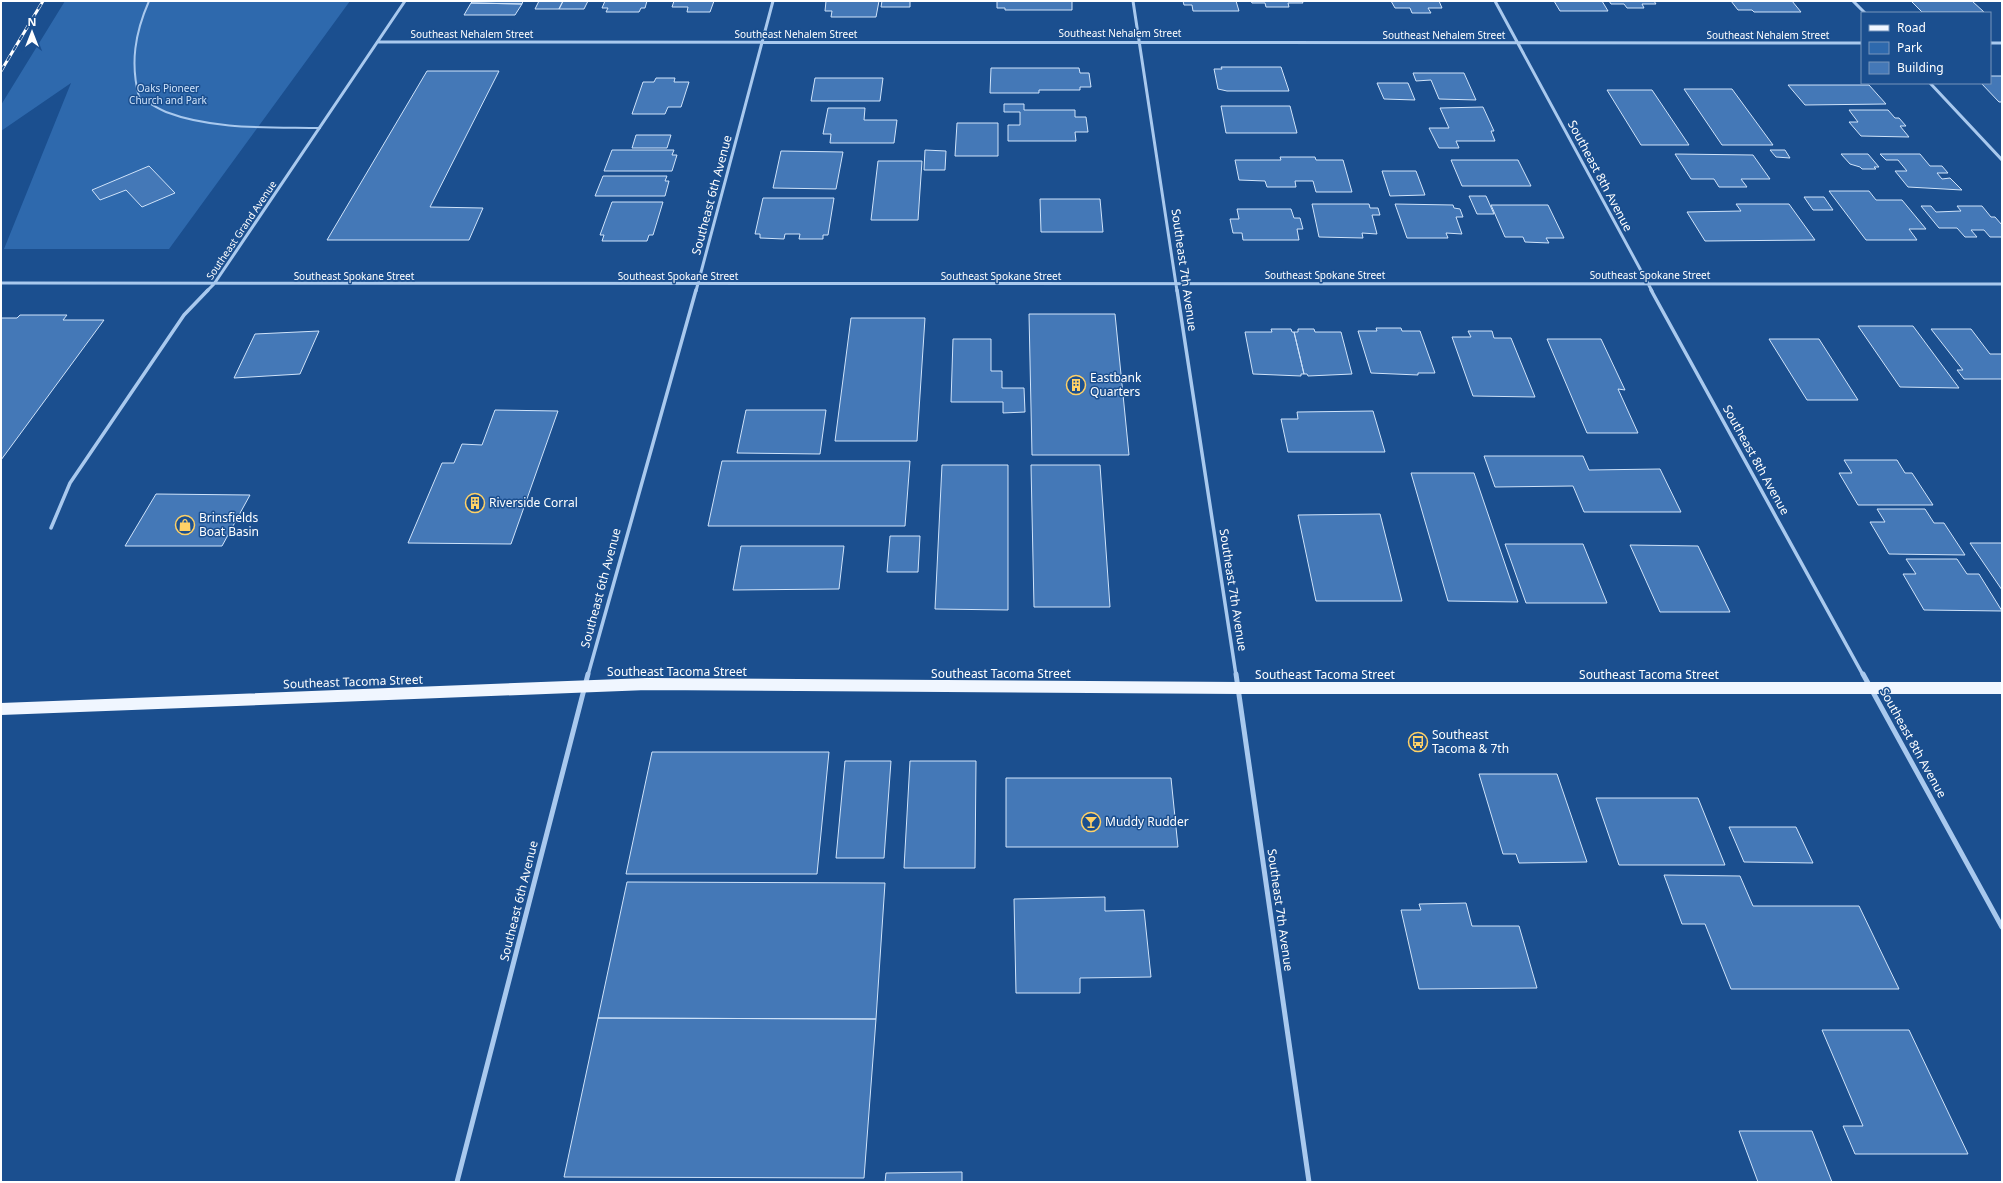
<svg xmlns="http://www.w3.org/2000/svg" width="2003" height="1183" font-family="'Noto Sans',sans-serif">
  <style>
    .green { fill: #2e69ad }
    .building { fill: #4478b7; stroke: #cfe3fa }
    .lines { fill: none; stroke-linecap: round; stroke-linejoin: round }
    .service { stroke: #a9c9ee; stroke-width: 2 }
    .minor-far2 { stroke: #a9c9ee; stroke-width: 3 }
    .minor-far1 { stroke: #a9c9ee; stroke-width: 3.5 }
    .minor { stroke: #a9c9ee; stroke-width: 5 }
    .primary { stroke: #f0f6ff; stroke-width: 12 }
    .rail-casing { stroke: #fff; stroke-width: 3 }
    .rail { stroke: #1b4f8f; stroke-width: 2; stroke-dasharray: 6; stroke-linecap: butt }
    .labels { text-anchor: middle; stroke-width: 3; stroke-linejoin: round; paint-order: stroke }
    .far-street-label { font-size: 10px; fill: #fff; stroke: #1b4f8f }
    .far-park-label { font-size: 10px; fill: #cfe3fa; stroke: #1b4f8f }
    .street-label { font-size: 12px; fill: #fff; stroke: #1b4f8f }
    .poi-label { font-size: 12px; fill: #fff; stroke: #1b4f8f; text-anchor: start }
  </style>
  <rect width="100%" height="100%" fill="#1b4f8f"/>
  <path class="green" d="M65 1H350L169 249H4L71 83 1 131V105Z"/>
  <path class="building" d="M473 1H523L522 4 471 3Z
    M539 1H563L559 9H535Z
    M563 1H588L584 9H559Z
    M605 1H647L645 8H641L639 12H606L608 8H602Z
    M674 1H714L710 12H687L688 7H672Z
    M826 1H879L876 17H831L832 11H825Z
    M882 1H910V7H881Z
    M997 1H1072V10H1005V8H997Z
    M1183 1H1236L1239 11H1193L1192 5H1184Z
    M1251 1H1302L1303 3H1288L1289 7H1266L1265 3H1252Z
    M1376 1H1439L1442 8H1428L1431 13H1412L1410 8H1395L1391 1Z
    M1554 1H1602L1608 11H1560Z
    M1609 1H1654L1656 4H1642L1644 8H1627L1624 4H1611Z
    M1731 1H1792L1801 12H1754L1752 10H1738Z
    M1911 1H1972L1984 12H1922Z
    M471 3 522 4 515 15H464Z
    M1221 67H1281L1289 91H1227L1218 89 1214 69H1222Z
    M991 68H1079L1080 73H1089L1091 87H1080V90H1039V93H990Z
    M427 71H499L430 207 483 208 469 240H327Z
    M1413 73H1464L1476 100 1439 99 1431 80 1416 81Z
    M1990 76H2002V102H1999L1981 83H1990Z
    M656 78H675L674 82H689L681 107H668L665 114H632L643 82H654Z
    M815 78H883L880 101H811Z
    M1377 83H1408L1415 100 1384 99Z
    M1788 85H1869L1886 104 1805 105Z
    M1684 89H1732L1773 145H1722Z
    M1607 90H1652L1689 145H1641Z
    M1004 104H1024V110H1075V117H1086L1088 132H1075L1076 141H1008V125H1020V112H1004Z
    M1221 106H1290L1297 133H1226Z
    M1483 107 1494 131H1491L1495 141H1456L1459 148H1439L1429 128H1449L1440 108Z
    M828 108H865L864 120H897L894 143H830L831 134H823Z
    M1849 110H1888L1895 118H1899L1906 126H1900L1909 137 1861 136 1849 122H1858Z
    M957 123H998V156H955Z
    M636 135H671L667 148H632Z
    M612 150H674L672 155H677L672 171H604Z
    M925 150 946 151 945 170H924Z
    M1770 150H1785L1790 158 1776 157Z
    M781 151 843 152 836 189 773 188Z
    M1675 154 1753 155 1770 179H1741L1747 187H1719L1714 179H1691Z
    M1841 154H1868L1879 167H1874L1876 169H1862L1860 167 1850 164Z
    M1880 154H1920L1930 166H1942L1948 173H1937L1942 179 1950 178 1962 190 1908 187 1895 171H1907L1898 160H1886Z
    M1280 157H1315L1316 160H1343L1352 192H1316L1313 181H1295L1296 187H1267L1265 181 1239 180 1235 160H1281Z
    M1451 160H1518L1531 186H1462Z
    M878 161H922L918 220H871Z
    M149 166 175 193 142 207 126 190 100 200 92 190Z
    M1382 171H1416L1425 195 1390 196Z
    M603 176H667L665 181H669L665 196H595Z
    M1829 191H1869L1876 200H1902L1926 229H1909L1917 240H1866Z
    M1469 196H1486L1494 214H1477Z
    M1804 197H1824L1833 210H1813Z
    M763 198H834L828 235H823V239H799L800 234H785L784 239 760 238V234H755Z
    M1040 199H1100L1103 232H1041Z
    M612 202H663L653 235H649L647 241H602L604 235H600Z
    M1312 204H1369L1370 208H1378L1380 215H1372L1377 234 1362 233 1363 238 1319 237Z
    M1395 204 1453 205 1454 208 1460 209 1463 217H1456L1462 234 1446 233 1448 238H1407Z
    M1736 204H1789L1815 240 1705 241 1687 212 1741 211Z
    M1491 205H1548L1564 238H1546L1549 243 1525 242 1523 237H1505Z
    M1921 206H1931L1936 212 1961 211 1957 206H1982L1991 217H1995L2002 225V237H1990L1984 230H1971L1977 237H1965L1957 228H1939Z
    M1237 209H1291L1294 218H1300L1303 229H1297L1299 240H1243L1242 233H1233L1230 219H1239Z
    M1029 314H1115L1129 455H1032Z
    M20 315H67L63 320H104L1 460V318H17Z
    M851 318H925L917 441H835Z
    M1858 326H1913L1959 388 1900 387Z
    M1376 328H1401L1402 331H1420L1435 373H1418V375L1371 373 1358 331H1377Z
    M1271 329H1291L1292 332H1294L1304 374H1301V376L1253 374 1245 332H1272Z
    M1298 329H1314L1315 332H1341L1352 374 1308 376 1307 374H1304L1294 332H1298Z
    M1931 329H1971L1990 354H2002V379H1964L1957 370H1963Z
    M319 331 300 374 234 378 255 334Z
    M1468 331H1492L1494 338H1511L1535 397 1473 396 1452 337H1471Z
    M953 339H991V371H1002V388H1024L1025 412 1003 413V402H951Z
    M1547 339H1601L1625 390 1618 389 1638 433H1587Z
    M1769 339H1819L1858 400H1807Z
    M495 410 558 411 511 544 408 543 442 463H454L462 444 482 445Z
    M746 410H826L820 454 737 453Z
    M1373 411 1385 452H1288L1281 419H1298L1297 412Z
    M1484 456H1583L1589 470 1660 469 1681 512H1584L1573 486 1495 487Z
    M1844 460H1897L1905 473H1912L1933 505H1858L1839 473H1852Z
    M722 461H910L905 526H708Z
    M942 465H1008V610L935 609Z
    M1031 465H1100L1110 607H1034Z
    M1411 473H1474L1518 602 1448 601Z
    M156 494 250 495 222 546H125Z
    M1877 509H1925L1934 523H1944L1965 555 1889 554 1870 522H1885Z
    M1380 514 1402 601H1316L1298 515Z
    M890 536H920L918 572H887Z
    M1970 543H2002V590Z
    M1505 544H1583L1607 603H1526Z
    M1630 545 1698 546 1730 612H1660Z
    M741 546H844L839 589 733 590Z
    M1906 559H1957L1967 574H1979L2002 611 1924 610 1903 574H1916Z
    M652 752H829L817 874H626Z
    M845 761H891L884 858H836Z
    M910 761H976L975 868H904Z
    M1479 774H1557L1587 862 1519 863 1516 854H1503Z
    M1006 778H1171L1178 847H1006Z
    M1596 798H1698L1725 865H1619Z
    M1729 827H1796L1813 863 1744 862Z
    M1664 875 1740 876 1753 906H1859L1899 989H1731L1705 924H1682Z
    M627 882 885 883 876 1019 598 1018Z
    M1105 897V911L1144 910 1151 977 1080 978V993H1016L1014 899Z
    M1466 903 1472 926H1519L1537 988 1419 989 1401 910H1421L1419 904Z
    M598 1018 876 1019 864 1178 564 1177Z
    M1822 1030H1909L1968 1154H1855L1843 1126H1863Z
    M1739 1131H1812L1832 1182H1758Z
    M962 1172V1182H885L886 1173Z"/>
  <g class="lines">
    <path class="service" d="M149 1C135 33 130 63 139 97 148 102 156 108 166 112 213 130 270 127 320 128"/>
    <path class="minor-far2" d="M1133 1 1177 291
      M1495 1 1652 291
      M1853 1 1865 13
      M378 42 1862 43
      M1990 43H2002
      M1930 83 2002 160
      M1 283 2002 284
      M207 291 214 284 405 1
      M696 291 773 1"/>
    <path class="minor-far1" d="M1177 290 1236 675
      M1651 290 1863 675
      M51 528 70 483 184 315 208 290
      M588 675 696 290"/>
    <path class="minor" d="M1236 674 1309 1182
      M1863 674 2002 927
      M457 1182 588 674"/>
    <path class="primary" d="M1 709 647 684 1238 688H2002"/>
    <defs>
      <path id="rail" d="M1 71 43 1"/>
    </defs>
    <use href="#rail" class="rail-casing"/>
    <use href="#rail" class="rail"/>
  </g>
  <defs>
    <symbol id="building-ring" viewBox="-11 -11 22 22"><circle r="9.5" fill="#1b4f8f" stroke="#ffd166" stroke-width="1.5"/><path d="M-4-6H4V6H1V3H-1V6H-4ZM-2.5-4.3h1.7v1.8h-1.7ZM.8-4.3h1.7v1.8H.8ZM-2.5-1h1.7V.8h-1.7ZM.8-1h1.7V.8H.8Z" fill="#ffd166"/></symbol>
    <symbol id="shop-ring" viewBox="-11 -11 22 22"><circle r="9.5" fill="#1b4f8f" stroke="#ffd166" stroke-width="1.5"/><path d="M-5-2.5h2.3a2.7 3.5 0 0 1 5.4 0H5L5.5 6h-11ZM-1.5-2.5h3a1.5 2.3 0 0 0-3 0Z" fill="#ffd166"/></symbol>
    <symbol id="bus-ring" viewBox="-11 -11 22 22"><circle r="9.5" fill="#1b4f8f" stroke="#ffd166" stroke-width="1.5"/><path d="M-5-6H5V4H4V6H2V4H-2V6H-4V4H-5ZM-3.5-4V0h7V-4ZM-3.5 1.2v1.5H-2V1.2ZM2 1.2v1.5H3.5V1.2Z" fill="#ffd166"/></symbol>
    <symbol id="bar-ring" viewBox="-11 -11 22 22"><circle r="9.5" fill="#1b4f8f" stroke="#ffd166" stroke-width="1.5"/><path d="M-6-5H6L.8 .8V4.5H3.5V6h-7V4.5H-.8V.8Z" fill="#ffd166"/></symbol>
  </defs>
  <g fill-rule="evenodd">
    <use href="#building-ring" x="1065" y="374" width="22" height="22"/>
    <use href="#building-ring" x="464" y="492" width="22" height="22"/>
    <use href="#shop-ring" x="174" y="514" width="22" height="22"/>
    <use href="#bus-ring" x="1407" y="731" width="22" height="22"/>
    <use href="#bar-ring" x="1080" y="811" width="22" height="22"/>
  </g>
  <g class="labels">
    <g class="far-street-label">
      <text x="1120" y="37">Southeast Nehalem Street</text>
      <text x="472" y="38">Southeast Nehalem Street</text>
      <text x="796" y="38">Southeast Nehalem Street</text>
      <text x="1444" y="39">Southeast Nehalem Street</text>
      <text x="1768" y="39">Southeast Nehalem Street</text>
      <text transform="translate(241 230) rotate(-56)" y="4">Southeast Grand Avenue</text>
      <text x="1325" y="279">Southeast Spokane Street</text>
      <text x="1650" y="279">Southeast Spokane Street</text>
      <text x="354" y="280">Southeast Spokane Street</text>
      <text x="678" y="280">Southeast Spokane Street</text>
      <text x="1001" y="280">Southeast Spokane Street</text>
    </g>
    <g class="far-park-label">
      <text x="168" y="92">Oaks Pioneer<tspan x="168" dy="12">Church and Park</tspan></text>
    </g>
    <g class="street-label">
      <text transform="translate(1600 176) rotate(62)" y="4">Southeast 8th Avenue</text>
      <text transform="translate(712 195) rotate(-75)" y="4">Southeast 6th Avenue</text>
      <text transform="translate(1184 270) rotate(82)" y="4">Southeast 7th Avenue</text>
      <text transform="translate(1756 460) rotate(61)" y="4">Southeast 8th Avenue</text>
      <text transform="translate(601 588) rotate(-75)" y="4">Southeast 6th Avenue</text>
      <text transform="translate(1233 590) rotate(81)" y="4">Southeast 7th Avenue</text>
      <text x="677" y="676">Southeast Tacoma Street</text>
      <text x="1001" y="678">Southeast Tacoma Street</text>
      <text x="1325" y="679">Southeast Tacoma Street</text>
      <text x="1649" y="679">Southeast Tacoma Street</text>
      <text transform="translate(353 682) rotate(-2)" y="4">Southeast Tacoma Street</text>
      <text transform="translate(1913 743) rotate(61)" y="4">Southeast 8th Avenue</text>
      <text transform="translate(519 901) rotate(-76)" y="4">Southeast 6th Avenue</text>
      <text transform="translate(1280 910) rotate(82)" y="4">Southeast 7th Avenue</text>
    </g>
    <g class="poi-label">
      <text x="1090" y="382">Eastbank<tspan x="1090" dy="14">Quarters</tspan></text>
      <text x="489" y="507">Riverside Corral</text>
      <text x="199" y="522">Brinsfields<tspan x="199" dy="14">Boat Basin</tspan></text>
      <text x="1432" y="739">Southeast<tspan x="1432" dy="14">Tacoma &amp; 7th</tspan></text>
      <text x="1105" y="826">Muddy Rudder</text>
    </g>
  </g>
  <rect width="2003" height="1183" fill="none" stroke="#ffffff" stroke-width="4"/>
  <rect x="1861" y="12" width="130" height="72" fill="#1b4f8f" stroke="#7695bc"/>
  <rect x="1869" y="25" width="20" height="6" fill="#f0f6ff" stroke="#7695bc"/>
  <text x="1897" y="32" font-size="12" fill="#ffffff">Road</text>
  <rect x="1869" y="42" width="20" height="12" fill="#2e69ad" stroke="#7695bc"/>
  <text x="1897" y="52" font-size="12" fill="#ffffff">Park</text>
  <rect x="1869" y="62" width="20" height="12" fill="#4478b7" stroke="#7695bc"/>
  <text x="1897" y="72" font-size="12" fill="#ffffff">Building</text>
  <g transform="translate(32 32)" stroke="#1b4f8f" stroke-width="3" paint-order="stroke">
  <path d="M0-3L7 15L0 10L-7 15Z" fill="#ffffff"/>
  <text y="-6" font-size="11" font-weight="bold" text-anchor="middle" fill="#ffffff">N</text>
  </g>
</svg>
